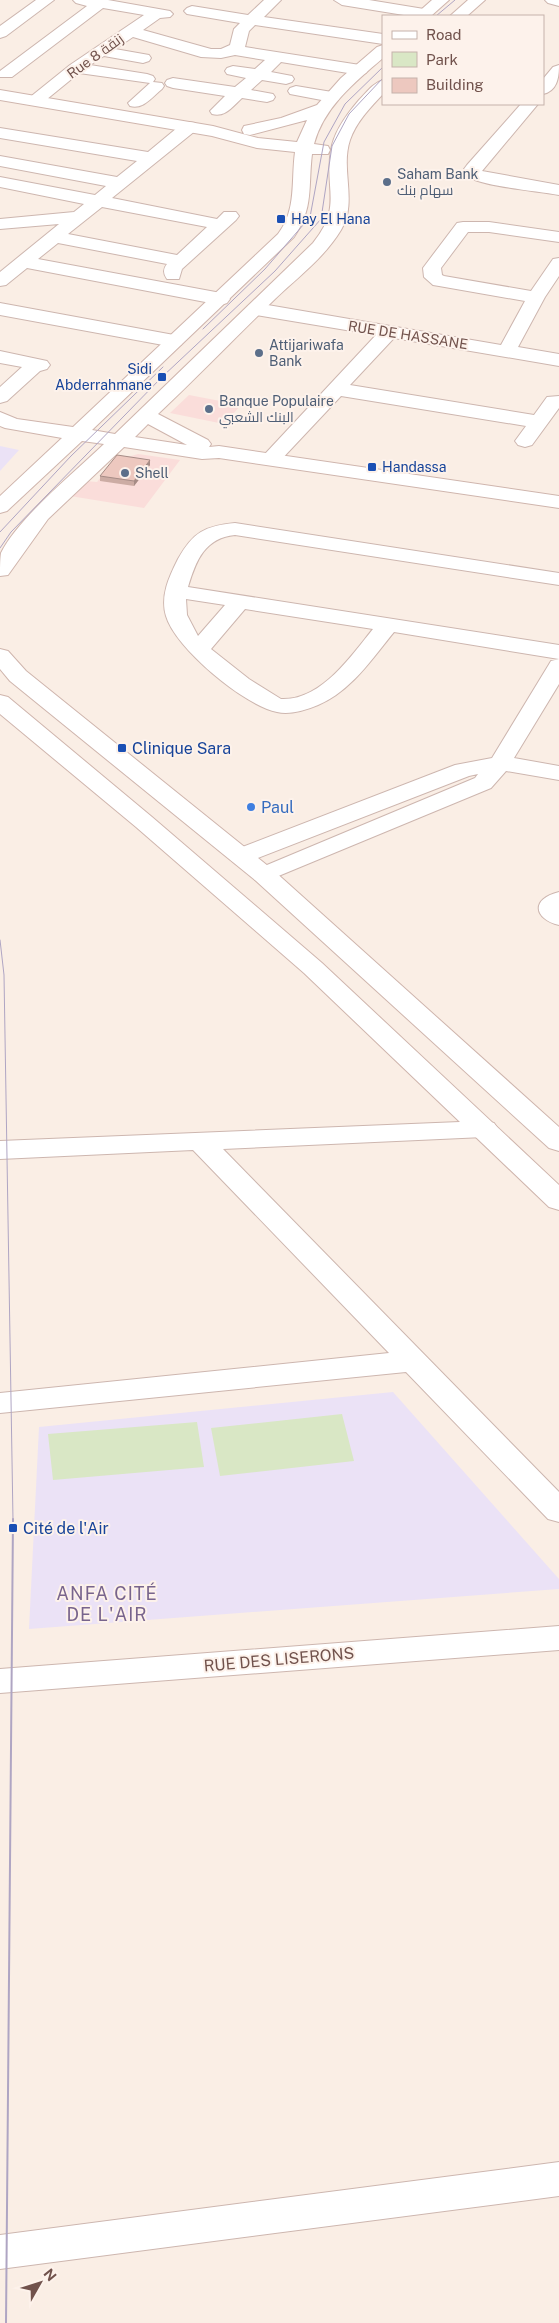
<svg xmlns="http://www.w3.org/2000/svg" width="559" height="2323" font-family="'Public Sans',Cairo,sans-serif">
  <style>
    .commercial { fill: #faddda }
    .education { fill: #ebe2f6 }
    .green { fill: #d9e7c5 }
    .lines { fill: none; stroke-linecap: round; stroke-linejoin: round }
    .street-casing { stroke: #cdb6af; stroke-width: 2 }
    .secondary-casing { stroke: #cfb5ad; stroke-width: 2 }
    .street { fill: #fff; fill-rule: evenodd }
    .secondary { fill: #fff; fill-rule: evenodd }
    .tram-far1 { stroke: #afa5c3; stroke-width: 1 }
    .tram { stroke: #afa5c3; stroke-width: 2 }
    .wall { fill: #ccaca4 }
    .shaded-wall { fill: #a68c86 }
    .building { fill: #edc8bf; stroke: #a68c86 }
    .service-dot { fill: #5c6f8a; stroke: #fdf2eb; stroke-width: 2 }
    .transit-dot { fill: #1a4fb4; stroke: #fdf2eb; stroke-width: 2 }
    .shop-dot { fill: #3f7fe0; stroke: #fdf2eb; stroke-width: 2 }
    .labels { text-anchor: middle; stroke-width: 4; stroke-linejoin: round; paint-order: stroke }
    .far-street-label { font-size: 14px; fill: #71524c; stroke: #fdf2eb }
    .far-service-label { font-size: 14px; fill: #4e5e75; stroke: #fdf2eb; text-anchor: start }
    .far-transit-label { font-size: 14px; fill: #164399; stroke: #fdf2eb; text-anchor: start }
    .transit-label { font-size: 16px; fill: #164399; stroke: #fdf2eb; text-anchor: start }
    .shop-label { font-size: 16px; fill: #366cbe; stroke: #fdf2eb; text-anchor: start }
    .street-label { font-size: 16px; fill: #71524c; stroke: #fdf2eb }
    .neighbourhood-label { font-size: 18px; letter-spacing: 1px; fill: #78648d; stroke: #fdf2eb }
  </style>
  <rect width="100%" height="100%" fill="#faeee5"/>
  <path class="commercial" d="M189 395 241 405 224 424 170 413Z
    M138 454 180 460 144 508 70 496 85 481 97 482 114 461Z"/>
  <path class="education" d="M0 446 19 450 0 471Z
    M393 1392 559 1579V1589L29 1629 39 1427Z"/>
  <path class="green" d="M342 1414 354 1461 220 1476 211 1428Z
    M197 1422 204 1467 53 1480 48 1434Z"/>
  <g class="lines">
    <defs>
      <path id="street" d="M36 0H54L6 36 0 38V26Z
        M73 0H108L170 11 173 14 170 17 160 18 143 30 211 49H221L230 45 234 29 240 23 187 14 184 11 187 8 192 6 248 15 264 0H281L264 17 383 34V44L255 25 249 31 245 47 360 65 366 67 368 70 366 73 360 75 281 62 271 72 292 76 294 79 292 82 286 84 262 80 251 90 273 94 275 97 273 100 267 102 242 98C233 106 225 118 212 114L210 111 225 96 173 88 167 86 165 83 167 80 173 78 235 87 246 78 227 74 225 71 227 68 233 66 255 69 265 60 235 55 221 58 201 57 133 37 115 49 149 55 151 58 149 61 143 63 104 56 90 65 147 74 153 76 155 79 153 82 162 83 164 86 162 89C152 97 143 110 130 106L128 103 150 83 79 73 41 104H29L27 101 29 98 70 65 144 15 103 8 12 77H0V71L87 6 76 3Z
        M334 0H369L424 9 429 11 432 14 430 16H410L342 5Z
        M545 0H559V6L548 3Z
        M559 65C559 78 557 91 543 94V79L553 67Z
        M296 86 332 92 338 94 340 97 338 100 332 102 290 94 288 91 290 88Z
        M521 104H538L482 171 559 185V195C537 191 489 187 470 178 466 176 465 173 464 169L467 165Z
        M189 122 195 123 197 127 195 131 112 198 217 219 224 212H236L239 216 236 220 182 269 179 279H167C163 273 163 269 167 264L58 243 38 259 221 293 227 295 230 299 227 303 221 305 27 268 6 285 0 286V272L59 224 0 229V219L74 212 84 204 0 187V177L95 195 106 186 0 166V156L117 177 137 161 0 138V128L148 152 183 123ZM102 207 207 227 177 255 68 234Z
        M463 222H489L559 232V242L489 232H468L441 268 442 275 444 276 531 291 553 259 559 258V276L545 297 518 347 559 354V366L394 338 350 385 534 415 547 397 559 396V408L532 445 525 447 518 445 515 441 526 426 341 396 278 463 271 465 264 463 261 459 264 455 376 335 256 315 249 313 247 309 249 305 256 303 501 345 525 301 439 286 433 285 424 277 423 268 426 264 457 223Z
        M0 303 174 335 181 337 183 341 181 345 174 347 0 315Z
        M0 351 47 361 50 365 47 369 40 371 7 401 0 403V387L22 367 0 363Z
        M235 523 559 573V585L235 535C205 538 196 560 188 587L559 645V659L394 632C372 659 351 691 318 705 306 710 290 715 277 712 245 706 175 648 166 616 160 596 169 577 178 559 193 532 205 526 235 523ZM186 599 225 605 198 636 187 615ZM245 609 373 629C351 656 321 701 281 699L249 679 211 649Z
        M559 659V684L514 758 559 766V780L506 771 491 788 264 882 255 880 252 875 255 870 475 778 478 774 469 776 250 861 241 863 232 861 229 856 232 851 455 765 492 758 548 666 551 661Z
        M559 892V925C534 919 530 899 559 892Z
        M484 1121 494 1123 498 1129 494 1135 484 1137 223 1149 559 1492V1522L548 1519 406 1372 0 1413V1393L389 1353 193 1150 0 1159V1141Z
        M559 1626V1650L0 1693V1669Z
        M559 2162V2196L0 2269V2235Z"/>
      <path id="secondary" d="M432 0H449L431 16H414Z
        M468 0H485L467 16H450Z
        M383 45V58C354 83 324 107 314 144L328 146 330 150 328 154H312C308 186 314 208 294 237L92 430 115 434 313 243C343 206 324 189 331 150 334 131 347 114 359 100 366 93 373 83 383 80V94C370 108 356 122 350 140 340 170 358 202 341 230 324 258 298 277 275 299 236 337 198 376 158 414L208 440 211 444 209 447 219 446 559 496V508L219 458 202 459 124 447 48 519 8 575 0 576C0 570 0 559 1 553 19 517 74 473 104 444L82 441 7 511 0 513V496L62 438 5 428 0 426V412L17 419 73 427 278 234C297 209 291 181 295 152L257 148 212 136 0 100V90L213 126 258 138 297 142 307 120 250 135 244 134 242 130 244 126 281 118 317 105 341 78 377 47ZM148 424 187 445 135 437Z
        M0 649 8 651 26 671 273 870 559 1127V1151L549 1148 255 880 10 681 0 669Z
        M0 695 8 697 152 817 322 963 559 1185V1210L549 1207 304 973 136 827 0 714Z"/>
    </defs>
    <use href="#street" class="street-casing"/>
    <use href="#secondary" class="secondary-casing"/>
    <use href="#street" class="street"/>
    <use href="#secondary" class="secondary"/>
    <path class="tram-far1" d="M436 16 455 0
      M203 329 265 269 310 217 324 142 345 104 383 67
      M0 532 71 456 163 367
      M0 548 11 532 162 377 275 271 321 219 332 146 349 114 383 78
      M0 940 4 975 13 1520"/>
    <path class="tram" d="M6 2323 13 1519"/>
  </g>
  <path class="wall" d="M150 460V465L134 486 100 481V476Z"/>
  <path class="shaded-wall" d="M150 460V465L134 486V481Z"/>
  <path class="building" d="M117 455 150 460 134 481 100 476Z"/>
  <g class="service-dot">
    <circle cx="387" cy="182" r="5"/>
    <circle cx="259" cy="353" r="5"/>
    <circle cx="209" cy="409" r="5"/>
    <circle cx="125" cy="473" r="5"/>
  </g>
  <g class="transit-dot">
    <rect x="276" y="214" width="10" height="10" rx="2.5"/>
    <rect x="157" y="372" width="10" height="10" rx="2.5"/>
    <rect x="367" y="462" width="10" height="10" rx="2.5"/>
    <rect x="117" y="743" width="10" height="10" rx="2.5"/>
    <rect x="8" y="1523" width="10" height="10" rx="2.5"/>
  </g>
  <circle class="shop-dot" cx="251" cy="807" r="5"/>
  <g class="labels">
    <g class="far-street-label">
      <text transform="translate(95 56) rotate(-36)" y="5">Rue 8 زنقة</text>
      <text transform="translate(408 335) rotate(9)" y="5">RUE DE HASSANE</text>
    </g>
    <g class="far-service-label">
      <text x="397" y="179">Saham Bank<tspan x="397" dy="16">سهام بنك</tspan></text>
      <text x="269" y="350">Attijariwafa<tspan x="269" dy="16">Bank</tspan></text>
      <text x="219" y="406">Banque Populaire<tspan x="219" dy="16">البنك الشعبي</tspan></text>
      <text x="135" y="478">Shell</text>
    </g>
    <g class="far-transit-label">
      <text x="291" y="224">Hay El Hana</text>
      <text x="152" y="374" text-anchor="end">Sidi<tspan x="152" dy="16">Abderrahmane</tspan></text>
      <text x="382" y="472">Handassa</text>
    </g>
    <g class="transit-label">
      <text x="132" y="754">Clinique Sara</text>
      <text x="23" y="1534">Cité de l'Air</text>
    </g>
    <g class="shop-label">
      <text x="261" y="813">Paul</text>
    </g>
    <g class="street-label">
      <text transform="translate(279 1659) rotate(-5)" y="6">RUE DES LISERONS</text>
    </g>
    <g class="neighbourhood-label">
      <text x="107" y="1600">ANFA CITÉ<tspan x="107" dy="21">DE L'AIR</tspan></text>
    </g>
  </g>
  <rect x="382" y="15" width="162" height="90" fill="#fdf2eb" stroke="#c5b2ab"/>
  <rect x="392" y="31" width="25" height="8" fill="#ffffff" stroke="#c5b2ab"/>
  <text x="426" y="40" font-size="15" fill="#71524c">Road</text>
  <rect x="392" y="52" width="25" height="15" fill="#d9e7c5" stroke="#c5b2ab"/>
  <text x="426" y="65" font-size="15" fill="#71524c">Park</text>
  <rect x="392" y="78" width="25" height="15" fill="#edc8bf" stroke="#c5b2ab"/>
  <text x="426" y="90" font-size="15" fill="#71524c">Building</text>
  <g transform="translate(40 2283) rotate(51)" stroke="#fdf2eb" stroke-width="4" paint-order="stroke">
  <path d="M0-4L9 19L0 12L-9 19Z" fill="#71524c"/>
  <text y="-8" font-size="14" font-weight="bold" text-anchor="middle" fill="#71524c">N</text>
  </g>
</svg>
